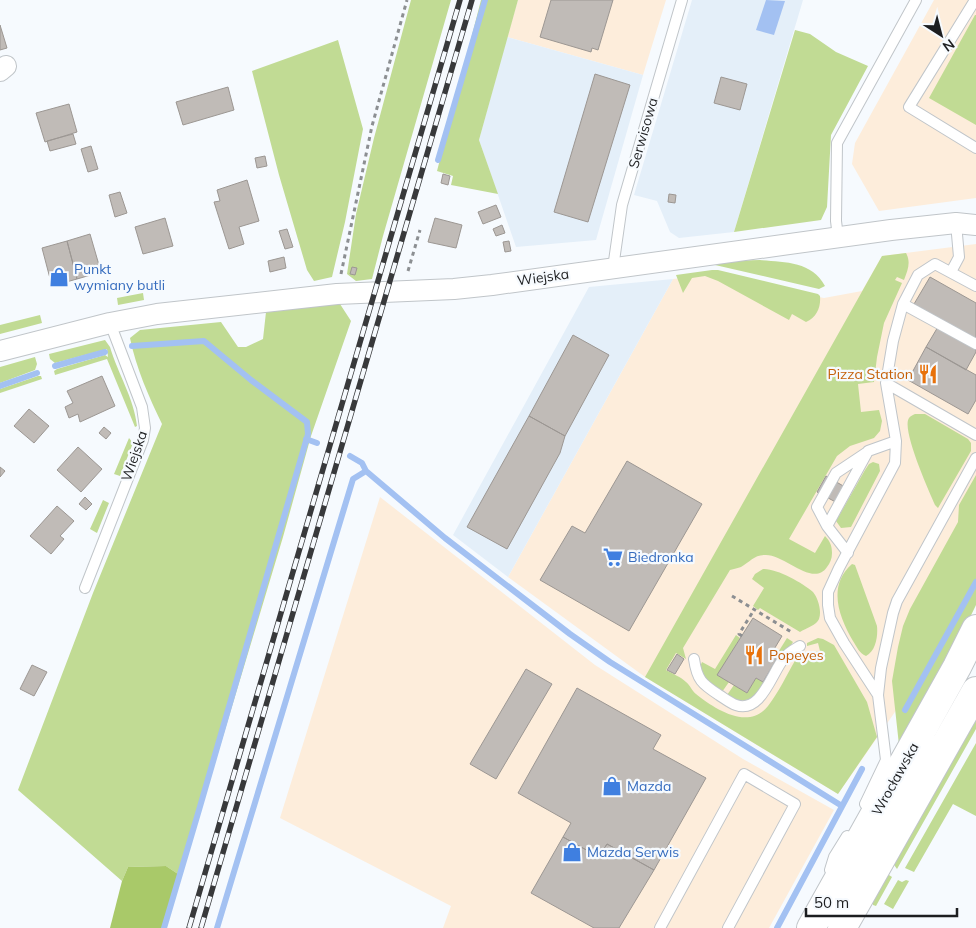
<svg xmlns="http://www.w3.org/2000/svg" width="976" height="928" font-family="Mulish,sans-serif">
  <style>
    .commercial { fill: #fdeddb }
    .built { fill: #e4eff9 }
    .green { fill: #c1db94 }
    .forest { fill: #a9c969 }
    .water { fill: #a3c1f2 }
    .lines { fill: none; stroke-linecap: round; stroke-linejoin: round }
    .stream { stroke: #a3c1f2; stroke-width: 6 }
    .building { fill: #c0bbb7; stroke: #9c9793 }
    .service-casing { stroke: #c0c5c9; stroke-width: 12 }
    .minor-casing { stroke: #c0c5c9; stroke-width: 22 }
    .secondary-casing { stroke: #c0c5c9; stroke-width: 30 }
    .path { stroke: #8c8f92; stroke-width: 3; stroke-dasharray: 4 4; stroke-linecap: butt }
    .service { stroke: #fff; stroke-width: 10 }
    .minor { stroke: #fff; stroke-width: 20 }
    .secondary { stroke: #fff; stroke-width: 28 }
    .rail-casing { stroke: #38393b; stroke-width: 5.5 }
    .rail { stroke: #f6fafe; stroke-width: 4; stroke-dasharray: 11; stroke-linecap: butt }
    .labels { text-anchor: middle; stroke-width: 4.5; stroke-linejoin: round; paint-order: stroke }
    .street-label { font-size: 14px; fill: #1d1e20; stroke: #f6fafe }
    .shop-label { font-size: 14px; fill: #366cbe; stroke: #f6fafe; text-anchor: start }
    .food-label { font-size: 14px; fill: #c56008; stroke: #f6fafe; text-anchor: end }
  </style>
  <rect width="100%" height="100%" fill="#f6fafe"/>
  <path class="commercial" d="M518 0H666L643 75 507 37Z
    M934 0H976V198L879 211 852 164 855 143Z
    M976 244V565L897 709 838 794 645 677 508 577 673 279 707 275 824 298 862 291 882 256Z
    M380 497 595 665 743 759 834 810 769 928H443L451 906 280 818Z"/>
  <path class="built" d="M692 0H803L734 232 679 238 670 232 657 201 634 195Z
    M507 37 643 75 596 240 516 247 479 140Z
    M673 279 508 577 453 535 589 287Z"/>
  <path class="green" d="M411 0H451L383 236 372 279 356 281 347 274 356 214 374 138Z
    M481 0H518L479 140 498 194 451 185 453 176 437 171Z
    M975 15H976V125L929 98Z
    M795 30 810 34 836 52 868 66 831 135 827 207 821 220 734 232Z
    M338 40 363 129 345 222 332 277 314 281 307 270 279 175 252 71Z
    M906 253C911 262 908 270 904 280L897 277 895 280 902 283 884 323 877 357 874 382 858 384 861 412 879 410 882 421 880 431 874 438 850 446 837 456 789 539 815 553 825 536C830 541 832 546 832 553 832 559 830 563 827 567 813 588 785 554 765 555 754 555 750 562 741 567 738 568 734 569 730 570L683 648 686 659 676 653 666 670C673 674 681 677 686 682 690 685 692 691 696 694 715 709 748 731 768 706 779 692 787 674 796 659L801 655 820 651 818 643 807 646V643L818 638 823 639 834 645 867 702 877 737 838 794 645 677 882 256Z
    M760 260C784 262 812 261 825 286L819 289 715 265 725 261Z
    M712 270H718L818 294 820 296C821 307 817 317 806 322L792 314 789 320 718 281 705 276 692 278 683 293 676 275Z
    M143 293 144 300 118 305 117 298Z
    M340 304 351 321 311 436 283 537 181 876 166 866 128 867 122 881 18 790 93 593 162 424C149 397 136 368 130 338L140 330 221 322 238 347H246L263 339 266 312Z
    M40 315 42 323 0 334V325Z
    M105 340 110 347C118 374 134 398 137 426L135 427 107 359 55 375 54 371 57 369 105 355 108 357 107 349 55 363 50 359 49 354Z
    M35 357 37 364 35 370 0 383V367Z
    M38 376H41L42 379 0 393V389Z
    M915 414H925L968 439 971 443V451L938 508 935 505C929 491 901 429 909 418 910 416 913 415 915 414Z
    M129 438 133 443 120 476 114 474Z
    M873 462 879 464 880 471 851 527 841 528 836 521 865 470 869 464Z
    M976 475V605L960 638 899 745 892 681 898 647 903 626 910 609 958 522 959 505Z
    M103 500 109 503 97 533 90 529Z
    M852 564 855 565 877 626C878 636 876 651 866 656 859 653 857 647 853 641 839 617 827 586 852 564Z
    M763 569C776 568 803 583 813 592 818 598 822 611 819 619 817 625 806 628 800 632L760 608 758 610 753 606 764 588 752 579 755 574Z
    M736 635 740 638 718 675 729 682 722 692C712 685 695 676 702 662L715 669Z
    M787 638 793 642 757 694C746 703 739 702 727 695L734 685 747 693 756 678 763 682 779 656 777 654Z
    M976 714V729L897 869 892 862Z
    M976 743V816L953 804 914 872 905 868Z
    M889 875 892 877 876 906 873 905 872 900 885 877Z
    M898 880 902 882 906 880 909 881 893 909 884 904Z"/>
  <path class="forest" d="M166 866 181 876 165 928H110L122 881 128 867Z"/>
  <path class="water" d="M766 0 785 1 774 35 756 30Z"/>
  <g class="lines">
    <path class="stream" d="M438 160 485 0
      M132 346 204 341 251 380 307 422 308 434 199 810 164 928
      M55 366 105 352
      M0 386 37 373
      M306 439 317 443
      M350 456 362 463 366 471 445 538 570 634 610 662 842 806
      M905 710 976 582
      M217 928 353 479 366 471
      M777 928 862 769"/>
  </g>
  <path class="building" d="M551 0H613L598 50 592 48 591 52 540 37Z
    M0 25 7 48 0 50Z
    M595 74 630 85 588 222 554 212Z
    M721 77 747 84 740 110 714 103Z
    M228 87 234 110 183 125 176 102Z
    M69 104 77 132 45 142 36 113Z
    M73 134 76 144 50 151 47 141Z
    M91 146 98 169 88 172 81 149Z
    M265 156 267 166 257 168 255 158Z
    M443 174 450 176 448 185 441 183Z
    M247 180 259 221 239 227 244 244 229 249 214 202 220 201 217 190Z
    M120 192 127 213 115 217 109 195Z
    M669 194 676 195 675 203 668 202Z
    M496 205 501 217 483 224 478 212Z
    M165 218 173 246 143 254 135 227Z
    M435 218 462 225 456 248 428 242Z
    M502 225 505 233 496 236 493 229Z
    M287 229 293 247 285 249 279 231Z
    M90 234 101 272 77 279 67 241Z
    M67 241 77 279 52 286 42 248Z
    M509 241 511 251 505 252 503 242Z
    M284 257 286 268 270 272 268 261Z
    M352 267 357 268 355 275 350 274Z
    M930 277 976 303V352L966 370 926 347 942 320 914 304Z
    M573 335 609 355 565 436 529 416Z
    M926 347 976 375V400L968 414 908 380Z
    M102 376 115 406 80 422 78 414 69 418 65 407 73 403 67 391Z
    M29 409 49 426 34 443 14 426Z
    M529 416 565 436 560 453 507 549 467 527Z
    M104 427 111 433 106 439 99 433Z
    M78 447 102 469 81 492 57 470Z
    M627 461 702 504 629 631 540 580 572 526 585 533Z
    M0 467 5 471 0 477Z
    M826 476 852 491 843 506 817 492Z
    M85 497 92 504 86 510 79 504Z
    M57 506 74 521 60 536 64 539 51 554 30 536Z
    M753 618 782 636 773 651 779 655 763 682 756 678 747 693 717 675Z
    M677 654 684 659 675 674 667 670Z
    M32 665 47 672 34 696 20 689Z
    M526 669 552 684 496 779 470 764Z
    M577 688 661 735 653 749 706 778 654 870 607 844 599 857 563 837 571 823 518 793Z
    M563 837 599 857 607 844 654 870 619 928H594L531 893Z"/>
  <g class="lines">
    <defs>
      <path id="service" d="M975 0 909 107 976 148
        M838 237 836 221 837 143 916 0
        M613 268 622 205 682 0
        M951 272 959 257 956 223
        M976 286 935 264 918 275 903 304 893 341 886 383 976 435
        M903 304 976 344
        M827 526 817 507 836 473 866 453
        M848 553 827 526 868 451 896 441
        M85 588 143 440 145 428 142 407 110 323
        M694 659C697 680 702 684 719 695 724 698 730 703 736 705 762 714 772 671 785 657 789 652 795 649 800 646
        M878 695 844 643 830 618 828 605V592L839 568 895 463 896 441 886 383
        M865 804 886 760 878 695 881 668 893 613 897 601 976 458
        M830 870 834 857 847 836
        M660 928 744 774 795 804 728 928"/>
      <path id="minor" d="M0 71 6 66
        M0 351 110 323 157 314 337 294 454 289 492 285 891 230 956 223 976 225"/>
      <path id="secondary" d="M811 928 957 667 976 629
        M842 928 976 691"/>
    </defs>
    <use href="#service" class="service-casing"/>
    <use href="#minor" class="minor-casing"/>
    <use href="#secondary" class="secondary-casing"/>
    <path class="path" d="M408 271 420 230
      M341 274 372 126 407 0
      M732 596 793 633
      M742 636 739 634 754 610"/>
    <use href="#service" class="service"/>
    <use href="#minor" class="minor"/>
    <use href="#secondary" class="secondary"/>
    <defs>
      <path id="rail" d="M189 928 460 0
        M201 928 472 0"/>
    </defs>
    <use href="#rail" class="rail-casing"/>
    <use href="#rail" class="rail"/>
  </g>
  <defs>
    <symbol id="shop-bare" viewBox="-9 -9 18 18"><path d="M-5-2.5h2.3a2.7 3.5 0 0 1 5.4 0H5L5.5 6h-11ZM-1.5-2.5h3a1.5 2.3 0 0 0-3 0Z" fill="#3f7fe0" stroke="#f6fafe" stroke-width="2.5" paint-order="stroke"/></symbol>
    <symbol id="restaurant-bare" viewBox="-9 -9 18 18"><path d="M-5-6h1v4h1v-4h1v4h1v-4h1v5L-1.5 .5V6h-2V.5L-5-1ZM5-6V6H3V1.5H1.5Q1.5-4 5-6Z" fill="#e8710a" stroke="#f6fafe" stroke-width="2.5" paint-order="stroke"/></symbol>
    <symbol id="supermarket-bare" viewBox="-9 -9 18 18"><path d="M-6-5.5h2.5l.6 2H6L4.5 2H-2.5L-4.4-4H-6ZM-1.5 3.2a1.3 1.3 0 1 0 .1 0ZM3 3.2a1.3 1.3 0 1 0 .1 0Z" fill="#3f7fe0" stroke="#f6fafe" stroke-width="2.5" paint-order="stroke"/></symbol>
  </defs>
  <g fill-rule="evenodd">
    <use href="#shop-bare" x="45" y="263" width="28" height="28"/>
    <use href="#restaurant-bare" x="914" y="360" width="28" height="28"/>
    <use href="#supermarket-bare" x="599" y="543" width="28" height="28"/>
    <use href="#restaurant-bare" x="740" y="641" width="28" height="28"/>
    <use href="#shop-bare" x="598" y="772" width="28" height="28"/>
    <use href="#shop-bare" x="558" y="838" width="28" height="28"/>
  </g>
  <g class="labels">
    <g class="street-label">
      <text transform="translate(643 133) rotate(-74)" y="5">Serwisowa</text>
      <text transform="translate(543 277) rotate(-8)" y="5">Wiejska</text>
      <text transform="translate(134 456) rotate(-71)" y="5">Wiejska</text>
      <text transform="translate(895 779) rotate(-61)" y="5">Wrocławska</text>
    </g>
    <g class="shop-label">
      <text x="74" y="274">Punkt<tspan x="74" dy="16">wymiany butli</tspan></text>
      <text x="628" y="562">Biedronka</text>
      <text x="627" y="791">Mazda</text>
      <text x="587" y="857">Mazda Serwis</text>
    </g>
    <g class="food-label">
      <text x="913" y="379">Pizza Station</text>
      <text x="769" y="660" text-anchor="start">Popeyes</text>
    </g>
  </g>
  <g transform="translate(941 35) rotate(144)" stroke="#f6fafe" stroke-width="4" paint-order="stroke">
  <path d="M0-4L9 19L0 12L-9 19Z" fill="#1d1e20"/>
  <text y="-8" font-size="14" font-weight="bold" text-anchor="middle" fill="#1d1e20">N</text>
  </g>
  <path d="M806 908v8h151v-8" fill="none" stroke="#1d1e20" stroke-width="2.5"/>
  <text x="814" y="908" font-size="15" fill="#1d1e20" stroke="#f6fafe" stroke-width="4" paint-order="stroke">50 m</text>
</svg>
